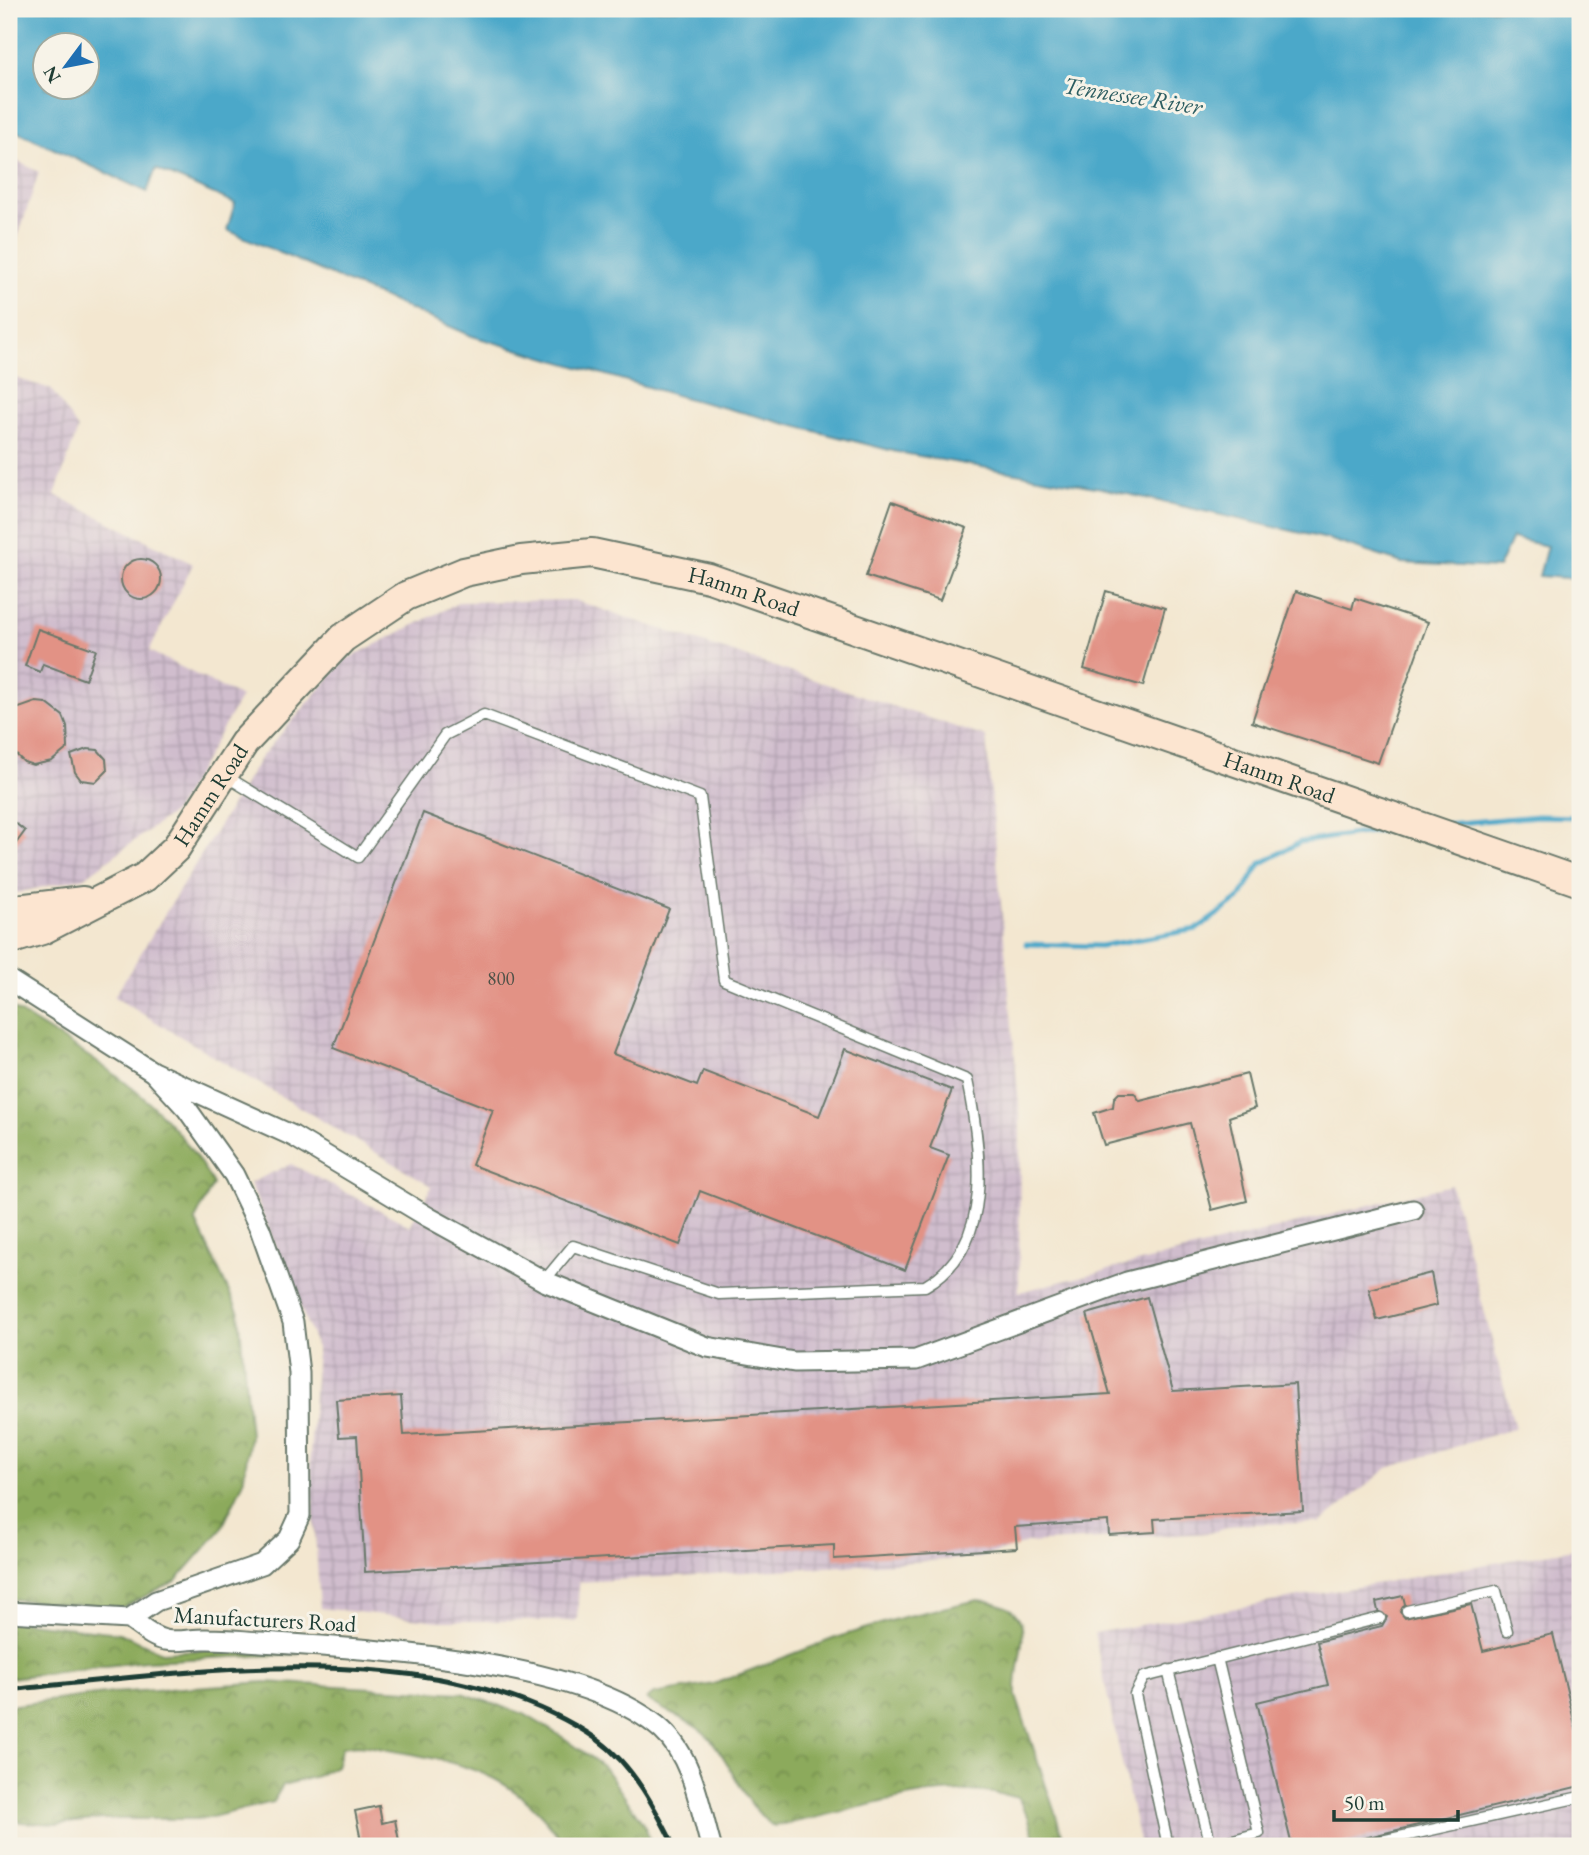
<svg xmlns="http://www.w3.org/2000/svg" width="1589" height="1855" font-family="'EB Garamond',serif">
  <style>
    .industrial { fill: url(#industrial-grid) }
    .forest { fill: url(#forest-crowns); stroke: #567448; stroke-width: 2 }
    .water { fill: #4ba8c9; stroke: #35727e; stroke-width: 2; fill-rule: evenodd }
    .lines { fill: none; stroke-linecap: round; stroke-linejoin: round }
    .stream { stroke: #4ba8c9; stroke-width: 5 }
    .building { fill: #e29285 }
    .service-casing { stroke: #69786b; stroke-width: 13 }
    .minor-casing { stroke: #69786b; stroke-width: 23 }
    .secondary-casing { stroke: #69786b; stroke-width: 32 }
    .service { stroke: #fff; stroke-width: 10 }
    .minor { stroke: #fff; stroke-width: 19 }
    .secondary { stroke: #fce5d0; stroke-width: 28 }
    .rail { stroke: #1f3d34; stroke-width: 5 }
    .labels { text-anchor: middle; stroke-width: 6; stroke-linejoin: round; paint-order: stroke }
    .number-label { font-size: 19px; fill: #505248 }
    .street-label { font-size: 23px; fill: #1f3d34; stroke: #f7f3e8 }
    .water-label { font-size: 24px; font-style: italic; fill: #2c5d61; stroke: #f7f3e8 }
  </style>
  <defs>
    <pattern id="industrial-grid" width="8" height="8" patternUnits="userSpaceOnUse" patternTransform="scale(1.75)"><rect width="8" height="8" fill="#d0bdcd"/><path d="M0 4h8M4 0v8" fill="none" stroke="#b2a3b1"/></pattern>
    <pattern id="forest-crowns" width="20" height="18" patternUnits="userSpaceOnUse" patternTransform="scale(1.75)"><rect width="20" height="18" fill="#8caa5c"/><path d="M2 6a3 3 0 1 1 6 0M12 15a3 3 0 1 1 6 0" fill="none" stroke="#728c4d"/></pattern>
  </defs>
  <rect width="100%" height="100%" fill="#f7f3e8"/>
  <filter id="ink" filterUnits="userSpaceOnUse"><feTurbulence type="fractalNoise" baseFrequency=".0143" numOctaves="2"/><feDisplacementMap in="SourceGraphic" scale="14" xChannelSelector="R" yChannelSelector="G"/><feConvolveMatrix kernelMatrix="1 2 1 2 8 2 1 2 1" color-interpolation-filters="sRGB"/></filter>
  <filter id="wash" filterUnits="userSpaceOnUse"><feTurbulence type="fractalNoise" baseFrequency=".00686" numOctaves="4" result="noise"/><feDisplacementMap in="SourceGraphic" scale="28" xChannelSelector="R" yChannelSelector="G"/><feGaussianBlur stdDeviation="1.57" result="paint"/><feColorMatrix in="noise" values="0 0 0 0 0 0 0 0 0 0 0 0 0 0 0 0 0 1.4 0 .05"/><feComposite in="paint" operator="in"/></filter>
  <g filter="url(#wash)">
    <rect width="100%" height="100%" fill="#f3e7d0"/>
    <path class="industrial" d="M9 157 39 172 9 265Z
      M9 376 51 389 78 429 55 495 193 564 149 651 241 697 175 811 85 877 9 895Z
      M574 600 986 737 1020 1115 1019 1292 1451 1185 1515 1428 1388 1468 1320 1523 1240 1524 1209 1533 1027 1543 977 1558 579 1582 577 1621H439L320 1608 310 1456 317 1348 250 1183 291 1164 410 1226 432 1186 114 997 261 757 345 660 460 602Z
      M1580 1548V1846H1140L1094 1633Z"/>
    <path class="forest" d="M9 1006C92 1059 163 1094 213 1184L195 1220 239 1313 250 1436 243 1483 221 1530 176 1581 121 1608 9 1599Z
      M978 1600C1049 1607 1013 1651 1016 1696L1066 1846H1032L1035 1840 1028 1816 1018 1798C937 1775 851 1815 772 1826 742 1801 735 1769 712 1741 697 1722 667 1714 647 1699L654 1694 714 1684 838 1637 903 1617Z
      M9 1621 119 1633 162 1652 242 1648 299 1654 146 1661 9 1678Z
      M265 1682 462 1693 524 1714 564 1738 604 1767 644 1825 652 1846H565C523 1780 473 1764 399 1752 379 1749 362 1742 342 1747L336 1766 317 1776 283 1785 273 1802 204 1819H103L57 1824 19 1822 9 1802V1706L113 1693Z"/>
    <path class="water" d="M9 9H1580V579L1539 576 1547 546 1512 538 1498 568 1402 563 1328 539 1101 488 897 452 682 397 472 336 227 230 235 203 156 169 147 192 9 128ZM46 46H88V88H46Z"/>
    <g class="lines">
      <path class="stream" d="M1447 824 1538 816 1580 817
        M1026 944 1100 946 1197 929 1240 898 1260 864 1300 842 1392 829"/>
    </g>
    <g id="blocks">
      <path class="building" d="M892 501 967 528 940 600 866 576Z
        M121 579a20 20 0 1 1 40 0a20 20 0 1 1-40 0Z
        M1106 591 1165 608 1143 686 1084 669Z
        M1296 591 1352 609 1355 598 1428 622 1378 763 1252 722Z
        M38 629 96 650 85 680 43 664 40 672 25 666Z
        M36 702 46 703 63 716 67 726 68 748 52 761 33 765 24 762 9 748V718L16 709Z
        M87 749 98 750 106 759 107 771 96 782 81 780 75 772 71 755Z
        M423 813 669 909 613 1054 697 1086 703 1071 819 1116 845 1049 952 1090 930 1148 949 1155 905 1270 700 1191 680 1245 472 1165 493 1110 333 1048Z
        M9 818 25 831 9 853Z
        M1247 1074 1255 1108 1229 1117 1247 1201 1212 1210 1190 1123 1104 1145 1094 1113 1113 1107 1114 1098 1119 1093H1134L1140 1101Z
        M1431 1273 1437 1305 1377 1320 1369 1289Z
        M1147 1297 1173 1391 1295 1384 1303 1511 1154 1519 1155 1532 1109 1535 1108 1521 1015 1527 1017 1548 834 1559V1545L365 1572 357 1436 339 1437 336 1400 401 1396 404 1435 1110 1394 1087 1314Z
        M1403 1596 1405 1604 1400 1612 1405 1618 1471 1604 1483 1651 1553 1634 1580 1745V1786L1331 1846H1292L1257 1702 1328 1685 1317 1642 1382 1626 1387 1617 1378 1611 1376 1602Z
        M379 1806 382 1823 395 1820 400 1846H362L355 1811Z"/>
    </g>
  </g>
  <g filter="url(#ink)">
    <use href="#blocks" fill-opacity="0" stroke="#69786b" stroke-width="2"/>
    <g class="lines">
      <defs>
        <path id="service" d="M224 775 358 857 445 735 484 715 700 797 724 980 967 1080C981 1148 996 1246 925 1286L719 1294 573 1246 544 1281
          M1407 1611 1496 1591 1507 1631
          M1168 1670 1211 1846 1259 1833 1217 1658
          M1168 1846 1135 1694 1144 1677 1380 1618
          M1359 1846 1580 1797"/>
        <path id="minor" d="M9 980 153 1072 187 1109 234 1175 260 1229 293 1322 299 1373 300 1515 289 1539 262 1564 156 1601 129 1619
          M153 1072 293 1136 428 1217 544 1281 707 1347 794 1362 916 1360 1127 1282 1413 1210
          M9 1612 129 1619
          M129 1619C140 1626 152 1638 165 1640 179 1643 194 1638 208 1639 226 1639 244 1641 261 1642 366 1649 583 1659 662 1730 693 1758 700 1808 711 1846"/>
        <g id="secondary">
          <path d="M9 910 83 901"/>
          <path id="s1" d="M9 940 42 930 145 877 176 848 244 743 343 638 406 596 464 572 521 560 592 553 709 578 1580 882"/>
        </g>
      </defs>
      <use href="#service" class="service-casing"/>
      <use href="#minor" class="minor-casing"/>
      <use href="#secondary" class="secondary-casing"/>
      <use href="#service" class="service"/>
      <use href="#minor" class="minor"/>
      <use href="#secondary" class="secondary"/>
      <path class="rail" d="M9 1690C186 1672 444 1632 598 1740 634 1766 655 1808 674 1846"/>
    </g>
  </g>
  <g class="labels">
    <g class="number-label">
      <text x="501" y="985">800</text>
    </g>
    <g class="street-label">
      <text dy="8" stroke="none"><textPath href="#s1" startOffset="887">Hamm Road</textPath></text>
      <text dy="8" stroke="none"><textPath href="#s1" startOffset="1454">Hamm Road</textPath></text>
      <text dy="8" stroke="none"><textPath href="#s1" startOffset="256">Hamm Road</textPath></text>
      <text transform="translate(265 1619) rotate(3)" y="8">Manufacturers Road</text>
    </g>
    <g class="water-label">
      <text transform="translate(1133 96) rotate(9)" y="8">Tennessee River</text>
    </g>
  </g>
  <rect width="1589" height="1855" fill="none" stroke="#f7f3e8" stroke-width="35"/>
  <g transform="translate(66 66) rotate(238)"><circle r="33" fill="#f7f3e8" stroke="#a1aaa0" stroke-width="2"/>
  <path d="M0-5L12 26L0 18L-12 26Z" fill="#1f6fb2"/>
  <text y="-10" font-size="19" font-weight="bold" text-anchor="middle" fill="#1f3d34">N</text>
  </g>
  <path d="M1334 1810v10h124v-10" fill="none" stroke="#1f3d34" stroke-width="3.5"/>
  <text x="1344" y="1810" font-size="21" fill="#1f3d34" stroke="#f7f3e8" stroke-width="5" paint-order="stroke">50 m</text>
</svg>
